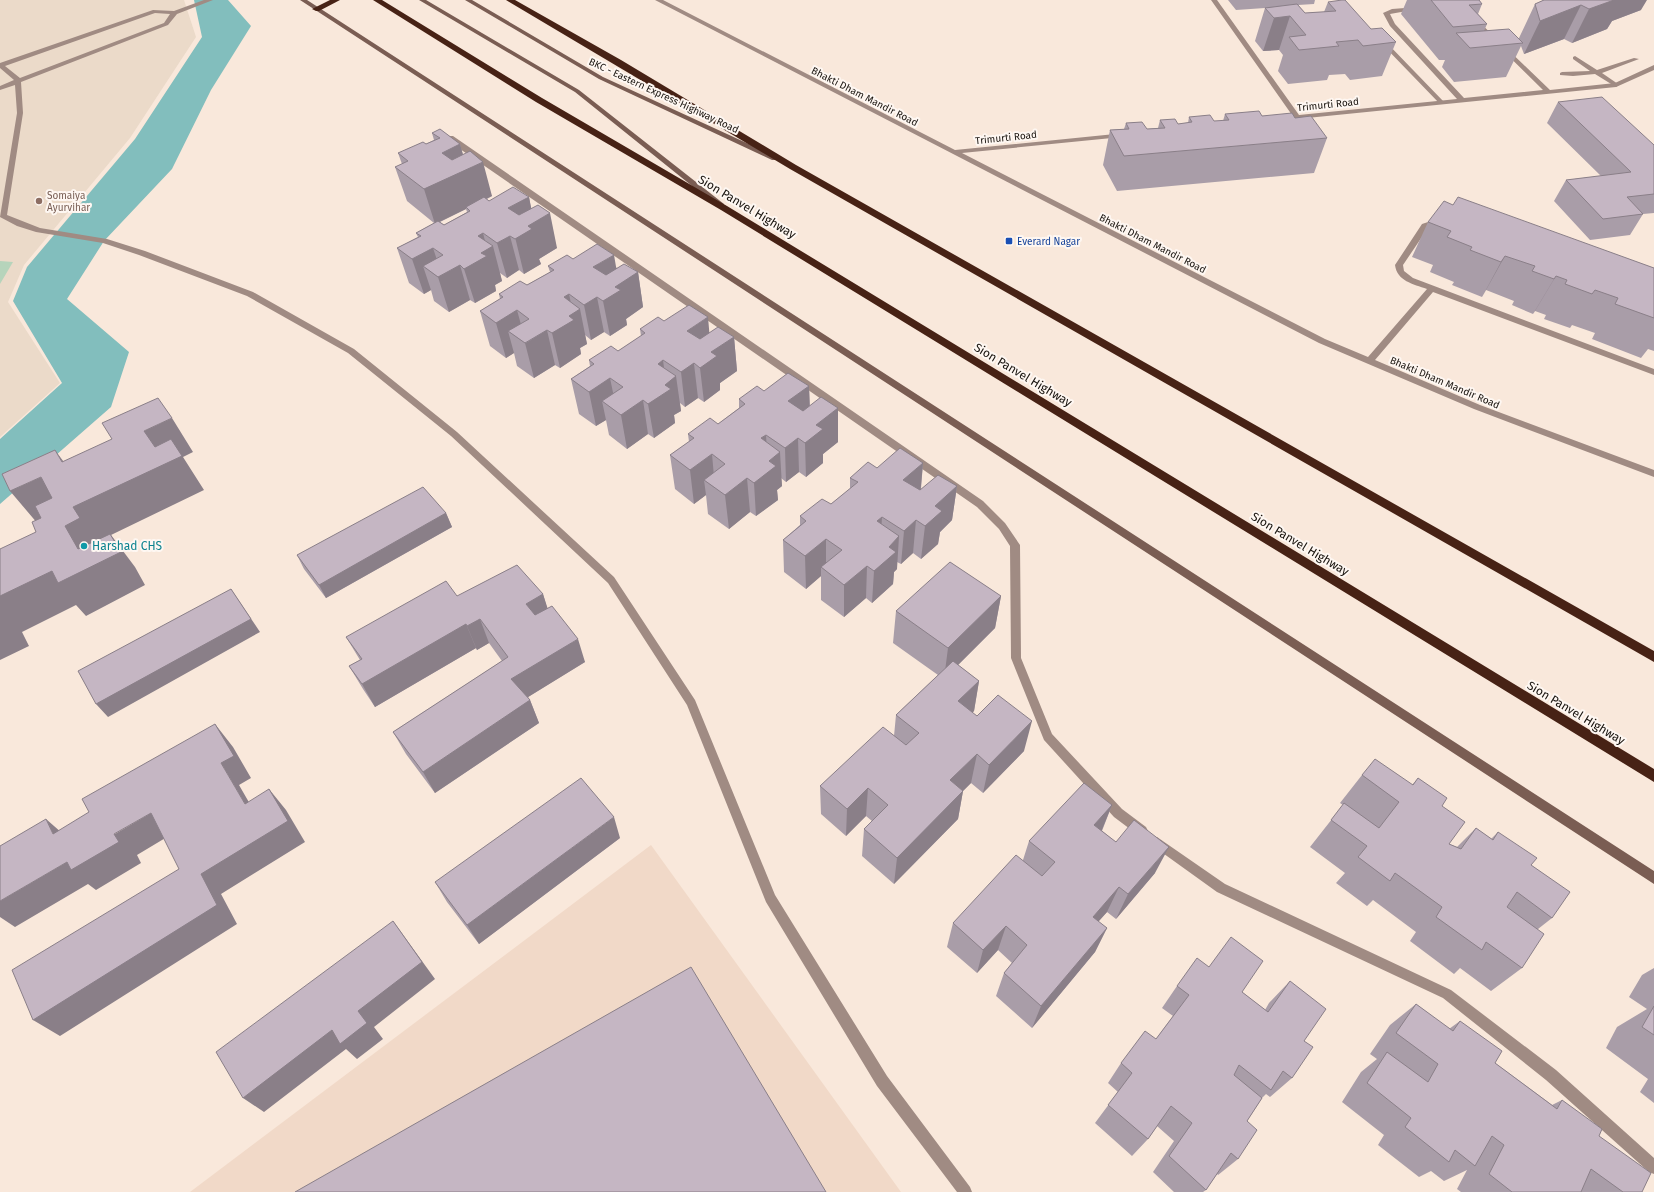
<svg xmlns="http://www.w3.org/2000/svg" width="1654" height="1192" font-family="'Fira Sans',sans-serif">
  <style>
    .built { fill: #f1d9c8 }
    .education { fill: #ebdac9 }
    .green { fill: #b6d4bb }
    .water { fill: #82bebd }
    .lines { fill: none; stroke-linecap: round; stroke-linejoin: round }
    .lane { fill: #a08b83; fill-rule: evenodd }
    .street { fill: #a08b83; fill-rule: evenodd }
    .secondary { fill: #7a5d53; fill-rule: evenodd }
    .highway { fill: #472215; fill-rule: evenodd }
    .wall { fill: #a99da8; fill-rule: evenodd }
    .shaded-wall { fill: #8a7f88 }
    .building { fill: #c5b6c3; stroke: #8a7f88 }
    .education-dot { fill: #8d6e63; stroke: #fef7f2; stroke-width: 1.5 }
    .transit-dot { fill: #1a4fb4; stroke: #fef7f2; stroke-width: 1.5 }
    .culture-dot { fill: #0f9aa8; stroke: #fef7f2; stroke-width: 1.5 }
    .labels { text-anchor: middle; stroke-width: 4; stroke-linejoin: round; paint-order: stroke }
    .far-street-label { font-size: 10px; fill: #17120d; stroke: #fef7f2 }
    .far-education-label { font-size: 10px; fill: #785e54; stroke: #fef7f2; text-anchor: start }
    .far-transit-label { font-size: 10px; fill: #164399; stroke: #fef7f2; text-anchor: start }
    .street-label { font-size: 12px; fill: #17120d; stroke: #fef7f2 }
    .culture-label { font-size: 12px; fill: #0d838f; stroke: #fef7f2; text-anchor: start }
  </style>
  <rect width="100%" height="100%" fill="#f9e8db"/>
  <path class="built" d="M651 845 901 1192H190Z"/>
  <path class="education" d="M0 0H184L196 37 130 138 24 265 8 302 60 383 0 437Z"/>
  <path class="green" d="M0 261 13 262 0 284Z"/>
  <path class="water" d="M194 0H228L251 26 211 90 172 169 104 241 67 299 129 352 111 407 0 504V439L62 383 13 301 27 267 135 139 202 37Z"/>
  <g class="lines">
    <path class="lane" d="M1381 41H1385L1444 102V104H1440L1381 43Z
      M1575 56 1597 70 1634 58 1639 59 1602 73 1618 84 1619 85 1616 87 1595 74 1573 76 1560 75V73L1562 72 1590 71 1573 59V57Z"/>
    <path class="street" d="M204 0H213L177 14 168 25 21 82 23 113 7 215 40 228 107 239 145 251 253 292 354 349 457 432 614 577 695 700 775 895 887 1076 970 1187 972 1192H957L877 1086 766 902 687 705 608 583 451 436 348 353 247 296 139 255 103 243 36 232 17 226 0 217 17 113 15 85 0 90V86L14 80 0 68V63L153 10 174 11ZM155 13 170 14 164 23 20 78 5 66Z
      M655 0H663L955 150 1125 133V137H1122L962 153 1325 339 1368 357 1427 289C1413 284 1397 281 1395 265L1422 224 1431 221 1444 220V224L1433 225 1428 228 1403 265 1404 271 1413 278 1654 369V375L1433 292 1375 360 1480 405 1654 470V477L1474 409 1319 343Z
      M1211 0H1217L1299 115 1457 99 1390 26 1383 13 1392 9 1418 7V9L1390 14 1395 24 1464 98 1543 90 1473 21 1472 20 1475 18 1550 90 1615 83 1654 65V70L1616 87 1287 120 1285 119V117L1292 115Z
      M447 136H453L983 501 1005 523 1020 545 1021 658 1052 734 1122 809 1146 827 1148 831 1146 835 1142 836 1138 835 1114 817 1044 740 1011 658 1010 546 999 529 977 507 447 140Z
      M1157 837 1225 884 1451 990 1556 1070 1654 1158V1174L1649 1172 1546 1080 1443 998 1217 892 1153 846 1151 842 1153 838Z"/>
    <path class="secondary" d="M300 0H307L1654 871V884Z
      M419 0H426L579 90 724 204 723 206H717L575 92Z
      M465 0H472L603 77 779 158 778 160H772L599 79Z"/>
    <path class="highway" d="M330 0H340L319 11H316L312 9Z
      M373 0H382L542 98 727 206 1654 769V782L721 210 536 102Z
      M506 0H515L621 60 796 165 1654 651V662L790 169Z"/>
  </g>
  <path class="wall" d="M1228 0H1315L1314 4 1298 5 1305 13 1324 12 1328 2 1371 29 1396 42 1382 76 1350 80 1345 74 1329 75 1327 80 1288 84 1278 71 1283 55 1279 50 1263 51 1255 41 1265 8 1236 10Z
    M1407 0H1479L1482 4 1478 14 1487 24 1484 31 1519 40V38L1535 4 1544 0 1641 10 1612 21 1607 29 1572 43 1564 39 1524 54 1521 46 1506 77 1454 82 1442 67 1445 60H1439L1401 14Z
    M1558 102 1654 145V213L1643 214 1630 235 1590 240 1554 201 1566 180 1601 176 1547 123Z
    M1225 114 1295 118 1327 138 1314 173 1117 191 1103 165 1110 130 1124 129 1126 123 1147 129 1158 128 1160 120 1178 124 1188 123 1189 117 1214 121H1223Z
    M432 133 460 144 463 155 492 196 487 199 489 201 529 197 531 209 557 248 539 259 541 264 524 274 519 270 507 278 500 273 502 281 495 285 496 291 475 303 470 300 449 312 434 301 431 290 424 294 409 283 397 248 418 237 416 233 434 223 407 201 395 167 402 164 398 153 426 144 434 140ZM466 209 467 212 444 225 440 222Z
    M1453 205 1654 268V351L1648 349 1641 358 1592 339 1595 333 1572 325 1570 328 1544 319 1546 315 1535 311 1533 314 1512 305 1514 301 1486 290 1482 297 1452 285 1454 282 1430 272 1433 265 1412 257 1428 222Z
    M573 259 638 272 643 307 626 319 627 325 610 336 604 332 591 340 585 335 587 344 580 348 581 354 560 368 555 365 534 378 517 366 514 353 506 358 490 346 480 311 500 299 499 294 527 285 550 272 548 266Z
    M664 321 709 333 734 337 737 371 720 383V390L704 402 698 398 685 407 680 403 681 411 674 415 675 423 654 438 648 434 627 449 609 435 606 420 596 426 579 414 571 379 590 366 589 360 618 351 641 336 640 329Z
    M809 386 810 406 838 408V442L823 454V463L806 477 799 472 786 482 781 478 782 486 777 490 778 500 756 516 750 512 729 529 708 514 706 495 694 504 675 489 670 455 689 442 688 434 718 424 739 408V399L764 391Z
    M923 463 921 489 957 486 952 520 940 532 938 544 921 559 913 553 901 564 897 562V569L894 572 893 584 872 603 866 598 844 617 821 600V576L806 589 784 572 783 540 800 525V516L831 504 850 489V478L877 468Z
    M446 513 452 527 326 598 304 569 297 555Z
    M543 594 547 608 585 662 528 697 530 700 539 723 435 793 406 754 393 732 502 661 489 643 477 650 476 648 375 707 363 689 349 666 360 660 346 637 457 596Z
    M1001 596 995 628 958 665 979 681 974 711 972 713 1024 751 983 793 971 783 963 791 958 819 894 884 862 856 864 829 872 821 866 816 846 836 821 814 820 786 894 736 896 715 938 675 893 643 896 611Z
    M1362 775 1412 785 1418 778 1442 806 1449 844 1457 847 1476 828 1491 839 1498 832 1531 865 1552 918 1538 929 1522 968 1491 991 1460 968 1454 974 1410 941 1416 932 1373 900 1367 906 1336 883 1345 873 1310 847 1343 805 1340 803Z
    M1112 805 1102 831 1155 873 1116 919 1107 912 1098 922 1107 928 1095 952 1032 1028 996 996 1004 973 1012 963 998 950 977 973 947 947 953 923 1023 860 1029 841Z
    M620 838 479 944 447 902 435 882Z
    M1654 968V1103L1640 1092 1648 1079 1606 1048 1617 1027 1647 1009 1629 997 1642 975Z
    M1290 981 1304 1041 1292 1078 1270 1097 1266 1094 1262 1098 1247 1121 1238 1159 1218 1175 1217 1174 1206 1190 1203 1192H1174L1153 1172 1174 1141 1157 1126 1148 1139 1132 1156 1095 1123 1118 1092 1108 1083 1121 1063 1156 1039 1173 1016 1162 1008 1177 986 1242 992 1265 1010 1269 1003Z
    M1416 1004 1449 1029 1460 1021 1495 1063 1552 1105 1562 1100 1599 1136 1642 1192H1461L1457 1189 1467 1170 1444 1181 1431 1171 1419 1177 1378 1145 1384 1135 1342 1102 1361 1072 1377 1059 1370 1054 1390 1025Z"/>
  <path class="shaded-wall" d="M1613 0H1647L1641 10 1612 21 1607 29 1572 43 1589 9Z
    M1581 5 1564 39 1524 54 1540 21Z
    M1290 16 1279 50 1263 51 1274 18Z
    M460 144 467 169 483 162 492 196 467 208 466 207V209L435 224 424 189 442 153Z
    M529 197 534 222 550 213 557 248 539 259 541 264 524 274 508 208Z
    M483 233 487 249 493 246 502 281 495 285 496 291 475 303 464 269 478 236Z
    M510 236 519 270 507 278 497 243Z
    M433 248 442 275 460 265 470 300 449 312 438 277 423 266 431 290 424 294 412 259Z
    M614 255 619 284 638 272 643 307 626 319 627 325 610 336 603 301 593 267Z
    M1505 256 1486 290 1482 297 1501 262Z
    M1556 276 1535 311 1533 314 1554 279Z
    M569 294 573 313 580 309 587 344 580 348 581 354 560 368 552 333 564 297Z
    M597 297 604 332 591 340 584 305Z
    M517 310 526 343 547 330 555 365 534 378 525 343 508 331 514 353 506 358 496 323Z
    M708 317 711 352 694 364 698 398 685 407 681 372 687 331Z
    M734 337 737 371 720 383V390L704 402 700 368 711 352Z
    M663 360 666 383 676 376 681 411 674 415 675 423 654 438 648 404 658 364Z
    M610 378 617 412 602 401 606 420 596 426 589 392Z
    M809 386 810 421 788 401Z
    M643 400 648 434 627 449 621 415Z
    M838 408V442L823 454V463L806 477 805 443 816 425Z
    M172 418 193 452 183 457 204 490 111 535 135 567 145 585 86 616 76 605 22 632 29 646 0 660V596L65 526 73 507 144 431Z
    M766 435 768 469 761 438Z
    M798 438 799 472 786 482 785 448Z
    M55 450 80 484 62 462Z
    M780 452 782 486 777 490 778 500 756 516 754 483 769 461Z
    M712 454 715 488 704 480 706 495 694 504 690 470Z
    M923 463 920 496 903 480Z
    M41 477 67 511 38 524 10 491Z
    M747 478 750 512 729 529 725 495Z
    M957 486 952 520 940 532 938 544 921 559 925 526 935 506Z
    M446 513 452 527 326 598 319 585Z
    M882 517 880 550 877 521Z
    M916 520 913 553 901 564 904 531Z
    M899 536 897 569 894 572 893 584 872 603 874 571 889 547Z
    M826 539V571L821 567V576L806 589 805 556Z
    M867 566 866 598 844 617V585Z
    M231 589 260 632 108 717 96 704Z
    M543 594 551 619 534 628 526 604Z
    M1001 596 995 628 944 679 948 648Z
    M480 619 489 643 477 650 467 626Z
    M466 624 476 648 375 707 362 684Z
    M578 639 585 662 520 702 511 679Z
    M979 681 974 711 953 731 958 701Z
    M530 700 539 723 435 793 423 772Z
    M1032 721 1024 751 983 793 989 765Z
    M215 724 233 747 251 778 239 785 262 825 245 804 221 763Z
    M977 754 971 783 963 791 958 819 894 884 897 858 950 780Z
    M868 788 866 816 846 836 847 809Z
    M269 789 286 810 305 842 221 894 237 924 60 1036 33 1020 201 874Z
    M1112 805 1101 832 1094 825Z
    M151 813 172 834 137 855 141 863 96 890 88 884 15 927 0 917V901Z
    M614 817 620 838 479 944 467 925Z
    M46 819 70 840 53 834Z
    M1169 847 1155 873 1116 919 1128 894Z
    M1119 887 1107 912 1081 941 1093 917Z
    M393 921 435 979 374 1027 383 1039 357 1059 346 1049 264 1112 243 1098Z
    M1006 926 998 950 977 973 983 950Z
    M1107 928 1095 952 1032 1028 1041 1006Z"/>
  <path class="building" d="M1342 0H1345L1371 29 1382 28 1396 42 1363 46 1358 40 1336 42 1339 46 1299 50 1289 37 1306 35 1290 16 1274 18 1265 8 1297 4 1305 13 1336 11 1328 2Z
    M1431 0H1479L1482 4 1469 5 1487 24 1453 27Z
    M1544 0H1614L1589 9 1581 5 1540 21 1535 4Z
    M1509 29 1523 43 1470 48 1456 33Z
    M1602 97 1654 145V194L1627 197 1643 214 1603 219 1566 180 1631 172 1558 102Z
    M1259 111 1262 116 1292 113 1295 118 1311 116 1327 138 1124 156 1110 130 1129 129 1126 123 1142 122 1147 129 1165 128 1160 120 1175 119 1178 124 1192 122 1189 117 1210 115 1214 121 1229 120 1225 114Z
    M440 129 460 144 442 153 452 160 470 151 483 162 424 189 395 167 408 161 398 153 423 142 426 144 440 138 432 133Z
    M513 187 529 197 508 208 519 215 538 205 550 213 528 226 532 229 515 239 510 236 497 243 483 233 478 236 493 246 481 253 487 256 464 269 460 265 438 277 423 266 443 255 433 248 412 259 397 248 421 236 416 233 438 221 444 225 470 211 466 207 484 197 489 201Z
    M1458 197 1654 268V318L1615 304 1618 298 1595 290 1592 294 1565 284 1567 280 1556 276 1554 279 1532 271 1535 266 1505 256 1501 262 1470 250 1472 247 1447 237 1451 231 1428 222 1444 201 1453 205Z
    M597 244 614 255 593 267 606 275 624 264 638 272 615 287 621 290 603 301 597 297 584 305 569 294 564 297 580 309 569 316 574 320 552 333 547 330 525 343 508 331 529 319 517 310 496 323 480 311 503 297 499 294 520 281 527 285 554 270 548 266 567 255 573 259Z
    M689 305 708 317 687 331 700 339 718 327 734 337 711 352 717 356 700 368 694 363 681 372 663 360 658 364 676 376 665 385 671 389 648 404 643 400 621 415 602 401 623 387 610 378 589 392 571 379 594 364 589 360 611 346 618 351 645 333 640 329 658 317 664 321Z
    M788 373 809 386 788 401 803 411 821 397 838 408 816 425 823 429 805 443 798 438 785 448 766 435 761 438 780 452 769 461 776 466 754 483 747 478 725 495 704 480 725 464 712 454 690 470 670 455 694 438 688 434 710 418 718 424 745 404 739 399 757 386 764 391Z
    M158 398 172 418 144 431 155 447 171 439 182 456 73 507 80 518 65 526 78 549 110 534 121 552 58 583 52 571 0 596V549L36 532 32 522 41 518 35 506 52 498 41 477 10 491 2 474 55 450 62 462 112 439 102 423Z
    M900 448 923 463 903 480 920 490 938 475 957 486 935 506 942 511 925 526 916 520 904 531 882 517 877 521 899 536 889 547 896 552 874 571 867 566 844 585 821 567 842 550 826 539 805 556 783 540 806 521 800 516 822 499 831 504 858 482 850 478 868 462 877 468Z
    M423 487 446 513 319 585 297 555Z
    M950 562 1001 596 948 648 896 611Z
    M517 565 543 594 526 604 535 615 552 606 578 639 511 679 530 700 423 772 393 732 508 657 480 619 467 626 466 624 362 684 349 666 362 659 346 637 446 581 457 596Z
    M231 589 251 619 96 704 78 671Z
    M953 661 979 681 958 701 977 716 998 695 1032 721 989 765 977 754 950 780 963 791 897 858 864 829 888 805 868 788 847 809 820 786 883 727 906 745 919 733 896 715Z
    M215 724 234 756 221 763 245 804 269 789 288 821 201 874 217 905 33 1020 12 970 179 869 151 813 114 834 119 842 71 870 67 862 0 901V846L46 819 53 834 89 812 82 799Z
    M1375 759 1413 785 1418 778 1447 798 1442 806 1465 822 1449 844 1461 849 1476 828 1493 840 1498 832 1537 858 1531 865 1570 892 1552 918 1517 892 1507 907 1544 934 1522 968 1486 942 1482 950 1436 917 1442 907 1395 873 1390 881 1358 857 1367 846 1331 820 1344 803 1379 828 1399 802 1362 775Z
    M581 778 614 817 467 925 435 882Z
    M1084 783 1112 805 1094 825 1116 842 1134 820 1169 847 1128 894 1119 887 1093 917 1107 928 1041 1006 1004 973 1027 945 1006 926 983 950 953 923 1016 855 1042 876 1055 862 1029 841Z
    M393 921 422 962 358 1011 367 1023 340 1044 332 1030 243 1098 216 1052Z
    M1231 937 1263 961 1242 992 1268 1012 1290 981 1326 1009 1304 1041 1313 1047 1292 1078 1283 1071 1271 1090 1239 1065 1234 1075 1262 1098 1247 1121 1257 1130 1238 1159 1231 1153 1206 1190 1169 1156 1192 1123 1171 1106 1148 1139 1108 1105 1132 1073 1121 1063 1145 1031 1156 1039 1189 995 1177 986 1197 958 1209 967Z
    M691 967 826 1192H295Z
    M1416 1004 1453 1031 1460 1021 1502 1051 1495 1063 1557 1109 1562 1100 1602 1129 1599 1136 1651 1173 1642 1192H1623L1591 1169 1581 1192H1512L1489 1174 1504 1145 1492 1136 1475 1166 1455 1150 1449 1162 1405 1127 1411 1118 1367 1083 1387 1052 1428 1082 1438 1064 1396 1033Z
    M1654 1006V1035L1642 1027Z"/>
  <circle class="education-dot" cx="39" cy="201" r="4"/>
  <rect class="transit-dot" x="1005" y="237" width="8" height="8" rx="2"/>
  <circle class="culture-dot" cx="84" cy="546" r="4"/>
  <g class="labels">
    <g class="far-street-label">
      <text transform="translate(664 95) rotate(25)" y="4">BKC - Eastern Express Highway Road</text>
      <text transform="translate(865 96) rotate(27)" y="4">Bhakti Dham Mandir Road</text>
      <text transform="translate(1328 104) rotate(-6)" y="4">Trimurti Road</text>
      <text transform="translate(1006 137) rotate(-6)" y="4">Trimurti Road</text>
      <text transform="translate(1153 243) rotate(27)" y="4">Bhakti Dham Mandir Road</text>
      <text transform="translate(1445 382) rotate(23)" y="4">Bhakti Dham Mandir Road</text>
    </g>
    <g class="far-education-label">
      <text x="47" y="199">Somaiya<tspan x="47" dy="12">Ayurvihar</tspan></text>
    </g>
    <g class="far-transit-label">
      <text x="1017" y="245">Everard Nagar</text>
    </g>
    <g class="street-label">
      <text transform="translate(747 207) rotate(31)" y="4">Sion Panvel Highway</text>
      <text transform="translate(1023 375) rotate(31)" y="4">Sion Panvel Highway</text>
      <text transform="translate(1300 544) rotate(31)" y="4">Sion Panvel Highway</text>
      <text transform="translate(1576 713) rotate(31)" y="4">Sion Panvel Highway</text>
    </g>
    <g class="culture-label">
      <text x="92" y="550">Harshad CHS</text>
    </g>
  </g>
</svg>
